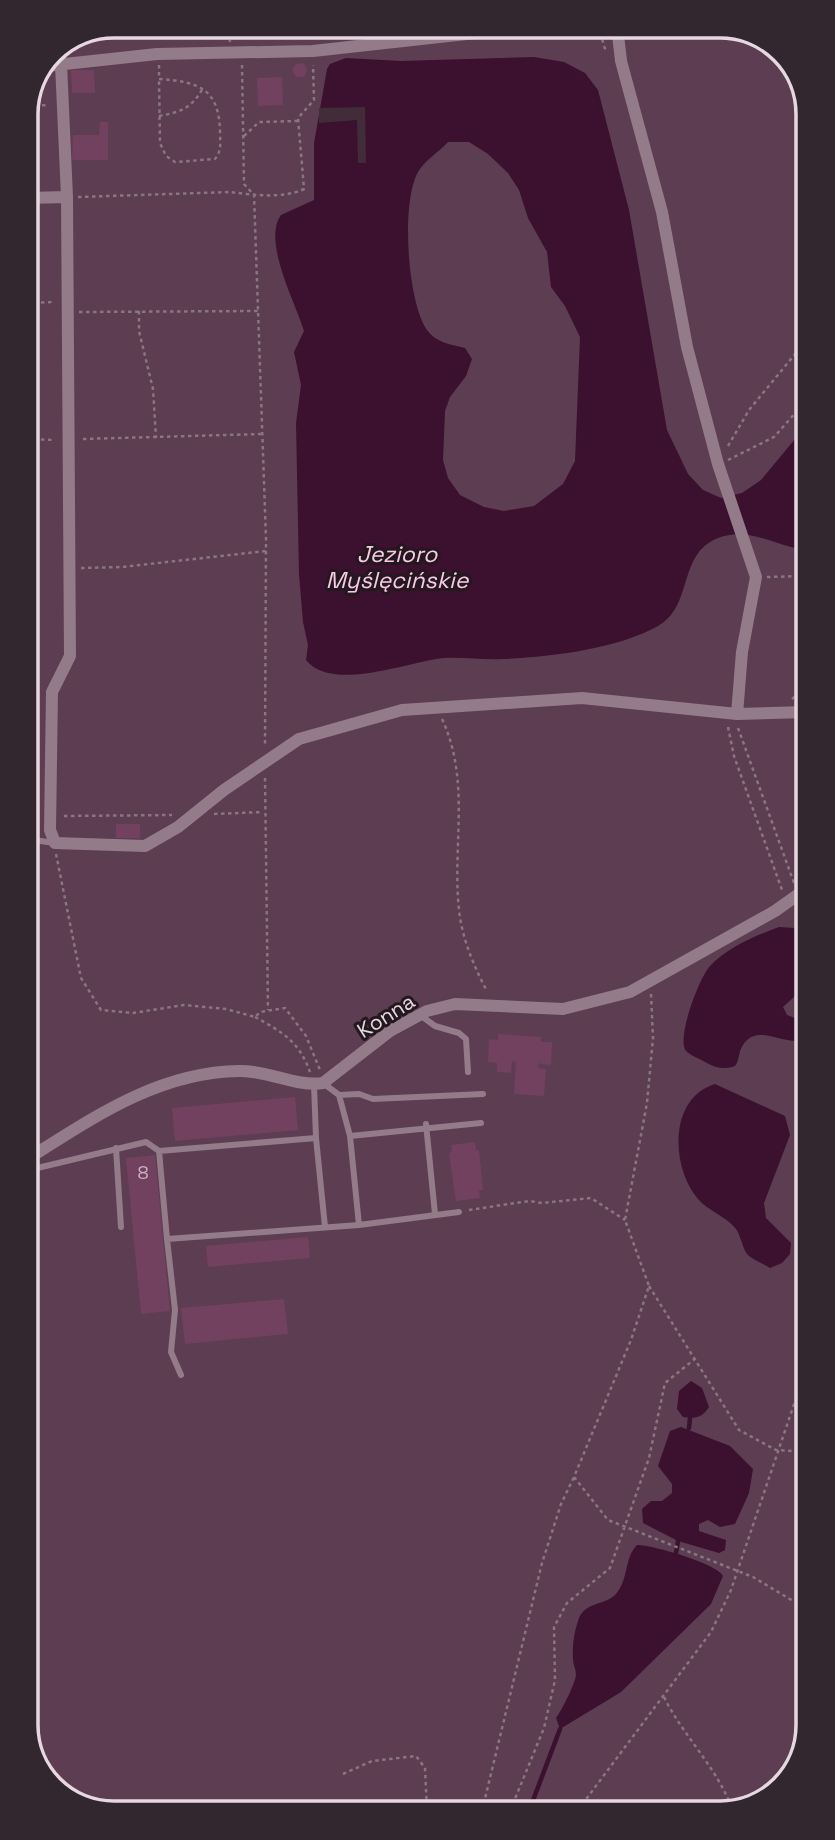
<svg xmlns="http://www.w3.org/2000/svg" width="835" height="1840" font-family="'Space Grotesk',sans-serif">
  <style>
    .green { fill: #5d3d51 }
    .water { fill: #3c102f; fill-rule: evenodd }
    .pier { fill: #422c39 }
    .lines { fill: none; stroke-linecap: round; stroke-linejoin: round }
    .stream { stroke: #3c102f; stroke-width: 4.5 }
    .building { fill: #724160 }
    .path { stroke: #887680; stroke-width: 2.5; stroke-dasharray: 3.5 3.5; stroke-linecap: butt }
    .lane { stroke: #937b89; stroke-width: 6 }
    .street { stroke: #937b89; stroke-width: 12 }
    .labels { text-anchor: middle; stroke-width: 6; stroke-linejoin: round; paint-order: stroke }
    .number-label { font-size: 18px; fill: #c9b2c0 }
    .street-label { font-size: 21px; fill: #e6d8e0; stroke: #22181e }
    .water-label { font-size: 23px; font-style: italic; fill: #fac9e6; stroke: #22181e }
    .rim { fill: none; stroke: #e6d8e0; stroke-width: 3.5 }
  </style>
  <rect width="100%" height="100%" fill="#422c39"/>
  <path class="green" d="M114 26H727L774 44 804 86 809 1726 791 1779 749 1809 108 1814 60 1795 31 1754 26 109 52 52Z"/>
  <path class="water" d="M534 57 564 62 585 73 598 90 629 210 667 430 688 474 703 490 721 498 742 493 761 480 805 427V550C775 546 749 526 718 538 677 554 694 606 658 626 617 649 550 657 503 659 483 660 464 657 444 658 410 661 332 693 306 660L308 645 303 622 299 574 296 423 301 385 294 352 304 331C296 303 262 242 281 215L314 200V143L327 69 330 64 346 58 401 61ZM448 142H469L488 154 508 173 519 190 528 218 547 252 551 287 565 306 580 337 575 461 563 484 534 506 504 511 484 507 460 495 448 478 443 460 445 411 450 397 466 376 472 359 465 348C452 345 435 342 427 330 407 301 401 202 418 172 424 161 440 151 448 142Z
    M779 927 795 928 803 935 807 985 783 1007 787 1015 803 1021 807 1027 804 1039C783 1047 758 1022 743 1045 738 1052 740 1059 735 1066 724 1070 715 1068 705 1062 700 1059 690 1055 686 1051 676 1039 699 978 710 966 728 947 755 936 779 927Z
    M715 1084 785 1116 790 1135 764 1203 766 1218 791 1243 790 1254 782 1263 770 1268C764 1264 751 1259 747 1254 742 1247 741 1236 736 1229 726 1216 708 1211 698 1199 671 1168 668 1098 715 1084Z
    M691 1381 702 1388 709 1407C702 1418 695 1419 683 1417L677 1409 679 1391Z
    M681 1427 730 1446 753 1469 749 1493 735 1524 720 1527 708 1520 699 1524V1531L726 1540 725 1550 719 1553 678 1541 643 1523 642 1509 651 1501H662L672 1493V1484L658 1466 670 1431Z
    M637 1545C653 1545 718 1564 723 1576L711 1604 621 1692 560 1729 556 1718C562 1710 575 1684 576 1675 576 1670 573 1664 573 1659 572 1646 574 1633 578 1621 584 1601 605 1606 616 1594 629 1579 624 1558 637 1545Z"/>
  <path class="pier" d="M365 107 366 163H358L357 120 319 123V108Z"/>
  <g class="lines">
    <path class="stream" d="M689 1428 690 1418
      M676 1553 678 1541
      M529 1811 560 1729"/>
  </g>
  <path class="building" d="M304 63 307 70 304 77H296L292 70 296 64Z
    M71 70H94L95 93H72Z
    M282 77 283 105 258 106 257 78Z
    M100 122H108V160H72L73 135H99Z
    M116 824H140V838H116Z
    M498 1034 541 1037V1042H552L551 1065 540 1064 539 1061 538 1068 546 1069 544 1096 514 1094 516 1062 512 1061 511 1073 497 1072V1063L488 1062 489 1039 498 1040Z
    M295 1097 298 1130 175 1141 172 1108Z
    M475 1142 476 1150H479L483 1190H479L480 1198 456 1201 449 1153 452 1152 451 1145Z
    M155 1155 170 1311 141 1314 126 1158Z
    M308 1237 310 1258 208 1267 206 1246Z
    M284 1299 288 1334 185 1344 181 1308Z"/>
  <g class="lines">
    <path class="path" d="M228 26 230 42
      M598 26 606 52
      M159 65V79C199 82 219 88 220 132 220 142 222 151 215 159L175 162 166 156 160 143 159 79
      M242 65 244 184 254 195 266 539 265 747
      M28 106 49 105
      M159 116C181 112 192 108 203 88
      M244 136 259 122 298 121
      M78 197 230 192C253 195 283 199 304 189L298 118 314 100 313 65
      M27 303 55 302
      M139 311V331L153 389 156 438
      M79 312 258 311
      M27 439 55 440
      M83 439 261 434
      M728 446 749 410 805 342
      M728 460 774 437 805 402
      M81 568 122 567 266 551
      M767 577 805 576
      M792 699 806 688
      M442 719C471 781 452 845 459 910 462 938 474 967 487 991
      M728 727 734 756 782 890
      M738 728 794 883
      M265 778 268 1010
      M214 814 263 812
      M64 816 172 815
      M56 854 81 978 101 1010 133 1013 184 1005 226 1009 255 1017 260 1012 285 1008 306 1036 320 1070
      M651 994 653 1038 647 1103 625 1220 649 1286 631 1340 574 1477 608 1520 753 1577 808 1610
      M255 1017C282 1032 299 1041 310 1072
      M469 1210 529 1201 542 1203 591 1198 625 1220
      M649 1286 739 1430 776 1450 808 1452
      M664 1697C683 1736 717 1767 732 1809
      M343 1774 372 1761 416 1756 425 1768 427 1811
      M578 1810 711 1632 731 1590 808 1363
      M482 1811 542 1563 561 1504 574 1477
      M510 1811 544 1728 555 1680 554 1627 567 1603 610 1568 649 1458 665 1383 696 1358"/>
    <path class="lane" d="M28 839 54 843
      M420 1015 435 1026 459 1033 466 1039 468 1072
      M323 1083 339 1095 359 1094 373 1099 483 1094
      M314 1085 316 1138
      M339 1095 350 1136
      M426 1124 435 1214
      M116 1148 121 1227
      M29 1170 146 1142 159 1151
      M359 1225 350 1136 481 1123
      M325 1227 316 1138 159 1151 167 1239 359 1225 459 1212
      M167 1239 175 1310 171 1352 181 1375"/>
    <path class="street" d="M617 26 621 61 662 212 687 347 718 464 756 577 742 652 737 714
      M61 64 67 197 70 656 52 692 50 830 55 843 145 846 178 827 224 790 299 739 402 710 582 698 737 714 806 712
      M46 66 157 54 313 51 538 26
      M27 198 67 197
      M29 1158C94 1117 159 1072 239 1071 268 1070 295 1087 323 1083L390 1031 427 1011 455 1004 563 1009 630 992 775 911 806 889"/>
  </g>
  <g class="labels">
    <g class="number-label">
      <text x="143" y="1179">8</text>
    </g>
    <g class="street-label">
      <text transform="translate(386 1016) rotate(-32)" y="7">Konna</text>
    </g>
    <g class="water-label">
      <text x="397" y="562">Jezioro<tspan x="397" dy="26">Myślęcińskie</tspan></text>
    </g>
  </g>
  <path d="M0 0H835V1840H0ZM114 38H720A76 76 0 0 1 796 114V1725A76 76 0 0 1 720 1801H114A76 76 0 0 1 38 1725V114A76 76 0 0 1 114 38Z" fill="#32272e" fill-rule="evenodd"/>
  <path class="rim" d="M114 38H720A76 76 0 0 1 796 114V1725A76 76 0 0 1 720 1801H114A76 76 0 0 1 38 1725V114A76 76 0 0 1 114 38Z"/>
</svg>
